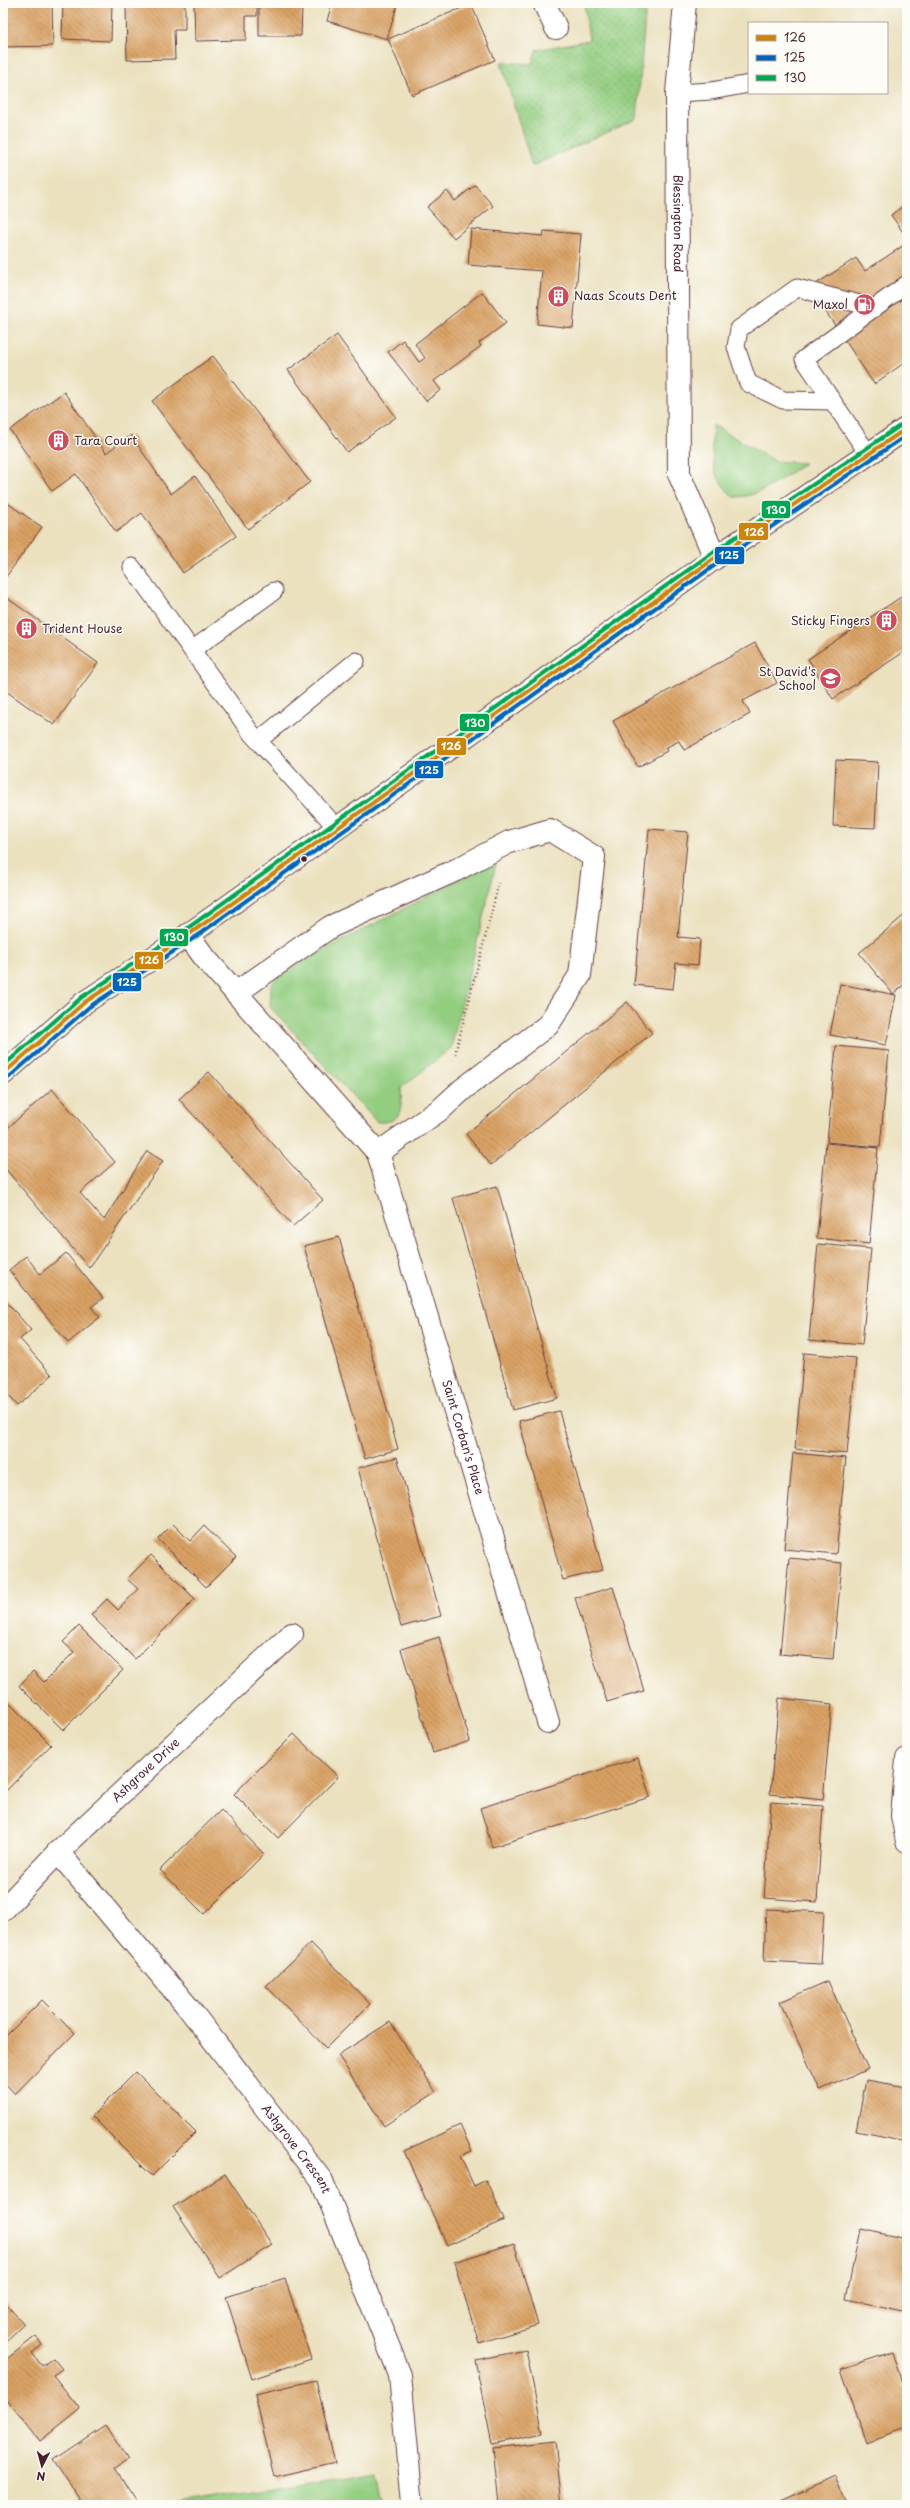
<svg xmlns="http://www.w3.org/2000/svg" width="910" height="2508" font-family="'Playpen Sans',sans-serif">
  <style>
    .grass { fill: #93cd80; stroke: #6e7656 }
    .park { fill: url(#park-dots); stroke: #6e7656 }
    .building { fill: url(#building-back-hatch) }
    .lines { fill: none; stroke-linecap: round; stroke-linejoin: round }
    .lane-casing { stroke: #623c41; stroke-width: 19 }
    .street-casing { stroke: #623c41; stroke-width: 24 }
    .secondary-casing { stroke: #623c41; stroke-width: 24 }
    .path { stroke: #623c41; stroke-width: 2.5; stroke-dasharray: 1 3; stroke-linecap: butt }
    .lane { stroke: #fff; stroke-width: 17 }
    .street { stroke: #fff; stroke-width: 22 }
    .secondary { stroke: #fff; stroke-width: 22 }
    .bus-1-casing { stroke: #fdfcf7; stroke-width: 7 }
    .bus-2-casing { stroke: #fdfcf7; stroke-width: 7 }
    .bus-3-casing { stroke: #fdfcf7; stroke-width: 7 }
    .bus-1 { stroke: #cc840b; stroke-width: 4 }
    .bus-2 { stroke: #0065bd; stroke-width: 4 }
    .bus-3 { stroke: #00a651; stroke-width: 4 }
    .bus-dot { fill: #4a1f2b; stroke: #fdfcf7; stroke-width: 1.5 }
    .labels { text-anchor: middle; stroke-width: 3; stroke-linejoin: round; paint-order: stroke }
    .street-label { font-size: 12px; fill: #4a1f2b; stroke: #fdfcf7 }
    .poi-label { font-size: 12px; fill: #4a1f2b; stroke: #fdfcf7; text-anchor: start }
    .line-badge { stroke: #fdfcf7; stroke-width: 1.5 }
    .badge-label { font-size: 11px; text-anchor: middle; font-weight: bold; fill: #fff }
  </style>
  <defs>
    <pattern id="park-dots" width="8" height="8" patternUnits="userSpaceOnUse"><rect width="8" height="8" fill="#93cd80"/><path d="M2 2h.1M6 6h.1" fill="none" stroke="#80b06f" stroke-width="1.8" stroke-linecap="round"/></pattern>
    <pattern id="building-back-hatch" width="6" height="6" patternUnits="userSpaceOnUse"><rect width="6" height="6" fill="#d9a163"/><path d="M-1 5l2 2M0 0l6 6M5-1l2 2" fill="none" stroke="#b28352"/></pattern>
  </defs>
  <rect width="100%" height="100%" fill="#fdfcf7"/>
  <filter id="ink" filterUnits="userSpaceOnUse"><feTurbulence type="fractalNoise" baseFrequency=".025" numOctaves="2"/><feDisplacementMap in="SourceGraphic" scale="8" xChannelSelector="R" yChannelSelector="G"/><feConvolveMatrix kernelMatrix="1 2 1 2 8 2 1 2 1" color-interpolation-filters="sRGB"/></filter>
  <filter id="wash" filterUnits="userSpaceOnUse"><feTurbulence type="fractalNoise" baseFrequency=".012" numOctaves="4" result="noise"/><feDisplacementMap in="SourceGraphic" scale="16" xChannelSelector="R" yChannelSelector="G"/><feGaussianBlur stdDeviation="0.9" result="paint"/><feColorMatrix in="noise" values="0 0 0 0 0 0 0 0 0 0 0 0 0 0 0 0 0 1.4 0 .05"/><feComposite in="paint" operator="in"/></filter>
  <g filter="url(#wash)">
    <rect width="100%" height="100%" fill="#ebe1bf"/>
    <path class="grass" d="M713 425 775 461 805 463C782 478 761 498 733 497 709 472 711 458 713 425Z
      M497 860 451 1048 401 1088C402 1107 403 1124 377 1122L270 1007 271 986 280 973Z
      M376 2471 383 2505H174L178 2503Z"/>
    <path class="park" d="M584 3H646L637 119 532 166 501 62 532 64 536 50 589 40Z"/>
    <g id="blocks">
      <path class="building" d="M3 3H52L53 46 3 47Z
        M63 3H112L111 41 62 39Z
        M126 3H185V30H174L175 59 127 60Z
        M194 3H257V16H246V40L195 41Z
        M259 3H320V5H302L301 36H259Z
        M332 3H398L387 39 327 21Z
        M471 4 495 60 412 95 388 39Z
        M475 185 493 206 454 238 427 207 447 191 455 201Z
        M907 203V238L891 215Z
        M471 229 543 236 544 231 581 234 573 328 537 324 542 271 468 265Z
        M907 243V361L874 384 810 288 856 258 865 271Z
        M482 292 506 323 479 343 481 346 434 381 441 390 426 401 388 352 403 340 419 362 425 358 415 344Z
        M337 335 396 417 347 452 288 370Z
        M213 356 310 482 248 529 152 401Z
        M64 392 106 453 131 435 171 494 195 476 236 536 183 573 142 513 116 532 76 474 52 491 10 430Z
        M3 500 42 527 3 581Z
        M907 593V650L833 699 808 659Z
        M3 595 98 663 54 725 3 689Z
        M755 643 777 683 743 701 750 714 684 750 679 741 665 748 667 751 638 767 613 721Z
        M836 760 878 762 875 828 833 826Z
        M649 829 688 832 678 937 700 939 698 965 676 963 673 989 634 985Z
        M907 913V982L893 994 859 953Z
        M840 984 896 995 886 1045 830 1035Z
        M627 1002 652 1033 491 1165 466 1134Z
        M836 1046 889 1051 880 1147 827 1142Z
        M209 1072 323 1200 293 1226 179 1099Z
        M52 1089 115 1162 80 1193 104 1220 147 1151 163 1161 89 1268 3 1166V1132Z
        M826 1143 878 1148 869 1244 817 1238Z
        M497 1186 557 1398 513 1410 453 1198Z
        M339 1237 398 1449 365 1459 304 1246Z
        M818 1244 871 1249 862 1345 809 1340Z
        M66 1253 103 1298 91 1307 100 1317 68 1343 9 1270 26 1256 40 1274Z
        M3 1298 31 1330 20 1339 52 1375 17 1406 3 1390Z
        M804 1353 856 1358 847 1454 795 1449Z
        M559 1411 603 1570 563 1580 519 1421Z
        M793 1453 846 1458 836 1554 784 1549Z
        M397 1457 441 1616 401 1627 358 1468Z
        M173 1524 190 1541 204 1526 236 1557 206 1587 158 1539Z
        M151 1555 195 1599 135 1659 91 1615 107 1599 118 1610 138 1589 127 1579Z
        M789 1558 842 1563 833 1659 780 1654Z
        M613 1587 644 1691 607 1702 575 1598Z
        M79 1626 123 1670 63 1730 19 1686 33 1671 44 1682 74 1652 63 1642Z
        M439 1637 470 1741 433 1753 401 1649Z
        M779 1698 832 1704 823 1800 770 1794Z
        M7 1701 51 1745 3 1794V1706Z
        M294 1734 338 1777 278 1838 234 1794Z
        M638 1758 650 1797 492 1847 480 1808Z
        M771 1802 823 1806 817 1902 764 1898Z
        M221 1810 264 1854 204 1914 160 1870Z
        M766 1909 824 1912 821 1964 764 1961Z
        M311 1943 370 2004 326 2048 266 1986Z
        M828 1981 868 2069 820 2090 780 2002Z
        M42 2000 75 2033 15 2094 3 2081V2039Z
        M390 2022 436 2092 384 2126 338 2055Z
        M136 2072 196 2132 152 2176 92 2116Z
        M866 2080 907 2087V2141L856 2131Z
        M460 2125 472 2151 460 2156 474 2186 486 2180 504 2220 447 2246 404 2151Z
        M225 2174 272 2245 220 2278 173 2207Z
        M860 2229 907 2239V2312L846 2299Z
        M514 2243 538 2325 479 2343 454 2262Z
        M285 2278 311 2359 252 2379 226 2297Z
        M3 2301 24 2324 3 2344Z
        M36 2336 42 2345 32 2353 42 2366 53 2358 62 2369 53 2375 80 2409 40 2441 3 2395V2362Z
        M526 2350 543 2433 492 2444 475 2360Z
        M892 2352 907 2398V2429L866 2443 841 2369Z
        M316 2380 335 2463 274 2477 255 2394Z
        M105 2425 128 2460 115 2469 139 2505H83L53 2460Z
        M555 2441 562 2505H499L493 2448Z
        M835 2476 848 2505H770Z"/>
    </g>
  </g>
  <g filter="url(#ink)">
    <use href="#blocks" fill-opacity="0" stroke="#623c41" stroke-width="1"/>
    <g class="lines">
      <defs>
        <path id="lane" d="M677 93 711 91 749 84
          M832 401 783 400 748 383 736 347 739 329 797 288 875 308
          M869 455 804 359 907 284
          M132 567 252 734 337 828
          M192 650 274 591
          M259 740 356 661"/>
        <g id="street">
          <path d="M544 3 556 28"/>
          <path id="s1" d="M188 935 205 958 378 1153 548 1722"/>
          <path d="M236 993 330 927 456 870 509 842 550 830 594 857 580 975 548 1025 463 1089 441 1109 378 1153"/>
          <path d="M907 1759 902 1816 907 1841"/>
          <path id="s2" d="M58 1852 187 2006 322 2181 400 2375 412 2505"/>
          <path id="s3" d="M3 1910 58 1852 292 1634"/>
        </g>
        <g id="secondary">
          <path id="s4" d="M685 3 677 93 679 474 715 558"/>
          <path d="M3 1074 85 1002 188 935 715 558 907 428"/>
        </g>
      </defs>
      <use href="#lane" class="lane-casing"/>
      <use href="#street" class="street-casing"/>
      <use href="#secondary" class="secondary-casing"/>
      <path class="path" d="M455 1054 499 883"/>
      <use href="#lane" class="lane"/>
      <use href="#street" class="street"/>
      <use href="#secondary" class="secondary"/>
      <defs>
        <path id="bus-1" d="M3 1074 85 1002 188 935 715 558 907 428"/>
        <path id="bus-2" d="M7 1079 89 1007 191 940 718 563 907 435"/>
        <path id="bus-3" d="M3 1066 82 997 185 930 712 553 904 423"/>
      </defs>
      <use href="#bus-1" class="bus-1-casing"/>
      <use href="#bus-2" class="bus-2-casing"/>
      <use href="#bus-3" class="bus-3-casing"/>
      <use href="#bus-1" class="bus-1"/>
      <use href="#bus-2" class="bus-2"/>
      <use href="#bus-3" class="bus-3"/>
    </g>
  </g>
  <defs>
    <symbol id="building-disc" viewBox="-11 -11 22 22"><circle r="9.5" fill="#d1495b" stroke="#fdfcf7"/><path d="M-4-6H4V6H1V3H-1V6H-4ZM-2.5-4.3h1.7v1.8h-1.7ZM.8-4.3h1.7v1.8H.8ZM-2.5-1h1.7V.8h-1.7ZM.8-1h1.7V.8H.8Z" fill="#fff"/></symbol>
    <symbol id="fuel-disc" viewBox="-11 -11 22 22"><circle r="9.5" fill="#d1495b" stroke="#fdfcf7"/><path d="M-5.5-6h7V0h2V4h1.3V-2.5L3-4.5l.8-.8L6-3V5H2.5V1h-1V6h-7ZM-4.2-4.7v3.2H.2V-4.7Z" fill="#fff"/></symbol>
    <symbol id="school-disc" viewBox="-11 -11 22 22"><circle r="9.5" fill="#d1495b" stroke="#fdfcf7"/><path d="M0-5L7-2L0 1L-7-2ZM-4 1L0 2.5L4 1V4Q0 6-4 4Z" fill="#fff"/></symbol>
  </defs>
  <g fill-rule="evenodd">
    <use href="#building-disc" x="546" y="284" width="25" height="25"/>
    <use href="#fuel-disc" x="852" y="292" width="25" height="25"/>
    <use href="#building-disc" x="46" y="428" width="25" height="25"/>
    <use href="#building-disc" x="874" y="608" width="25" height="25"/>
    <use href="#building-disc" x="14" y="616" width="25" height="25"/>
    <use href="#school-disc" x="818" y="666" width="25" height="25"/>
  </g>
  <circle class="bus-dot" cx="304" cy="859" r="3.5"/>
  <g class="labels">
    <g class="street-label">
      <text dy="4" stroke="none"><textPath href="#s4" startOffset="221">Blessington Road</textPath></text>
      <text dy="4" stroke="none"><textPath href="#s1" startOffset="586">Saint Corban's Place</textPath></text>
      <text dy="4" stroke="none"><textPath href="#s3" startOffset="200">Ashgrove Drive</textPath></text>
      <text dy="4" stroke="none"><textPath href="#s2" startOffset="381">Ashgrove Crescent</textPath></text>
    </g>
    <g class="poi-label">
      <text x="574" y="300">Naas Scouts Dent</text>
      <text x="848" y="309" text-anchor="end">Maxol</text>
      <text x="74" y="445">Tara Court</text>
      <text x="870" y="625" text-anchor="end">Sticky Fingers</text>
      <text x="42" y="633">Trident House</text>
      <text x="816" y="676" text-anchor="end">St David's<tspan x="816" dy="14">School</tspan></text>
    </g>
  </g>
  <g class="line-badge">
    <rect x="761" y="500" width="30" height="19" rx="4" fill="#00a651"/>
    <rect x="738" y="522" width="31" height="19" rx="4" fill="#cc840b"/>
    <rect x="714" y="546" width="31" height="19" rx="4" fill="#0065bd"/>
    <rect x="459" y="713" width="31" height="19" rx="4" fill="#00a651"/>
    <rect x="436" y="737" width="31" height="19" rx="4" fill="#cc840b"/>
    <rect x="414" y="760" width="30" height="19" rx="4" fill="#0065bd"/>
    <rect x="159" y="928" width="30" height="19" rx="4" fill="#00a651"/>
    <rect x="134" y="951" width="30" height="19" rx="4" fill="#cc840b"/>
    <rect x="112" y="972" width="30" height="20" rx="4" fill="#0065bd"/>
  </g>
  <g class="badge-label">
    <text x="776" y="514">130</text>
    <text x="754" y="536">126</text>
    <text x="729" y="559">125</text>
    <text x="475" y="727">130</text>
    <text x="451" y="750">126</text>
    <text x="429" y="774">125</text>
    <text x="174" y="941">130</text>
    <text x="149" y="964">126</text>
    <text x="127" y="986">125</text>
  </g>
  <rect width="910" height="2508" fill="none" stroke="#fdfcf7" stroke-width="16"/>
  <rect x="748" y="22" width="140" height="72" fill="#fdfcf7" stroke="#b5a4a5"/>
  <rect x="756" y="35" width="20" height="6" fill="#cc840b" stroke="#b5a4a5"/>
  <text x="784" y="42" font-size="12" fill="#4a1f2b">126</text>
  <rect x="756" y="55" width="20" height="6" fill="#0065bd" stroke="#b5a4a5"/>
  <text x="784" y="62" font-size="12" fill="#4a1f2b">125</text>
  <rect x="756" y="75" width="20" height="6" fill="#00a651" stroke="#b5a4a5"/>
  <text x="784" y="82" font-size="12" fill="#4a1f2b">130</text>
  <g transform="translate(42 2466) rotate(186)" stroke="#fdfcf7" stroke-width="3" paint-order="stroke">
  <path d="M0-3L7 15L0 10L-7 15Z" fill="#4a1f2b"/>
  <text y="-6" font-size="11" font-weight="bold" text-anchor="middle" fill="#4a1f2b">N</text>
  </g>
</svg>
